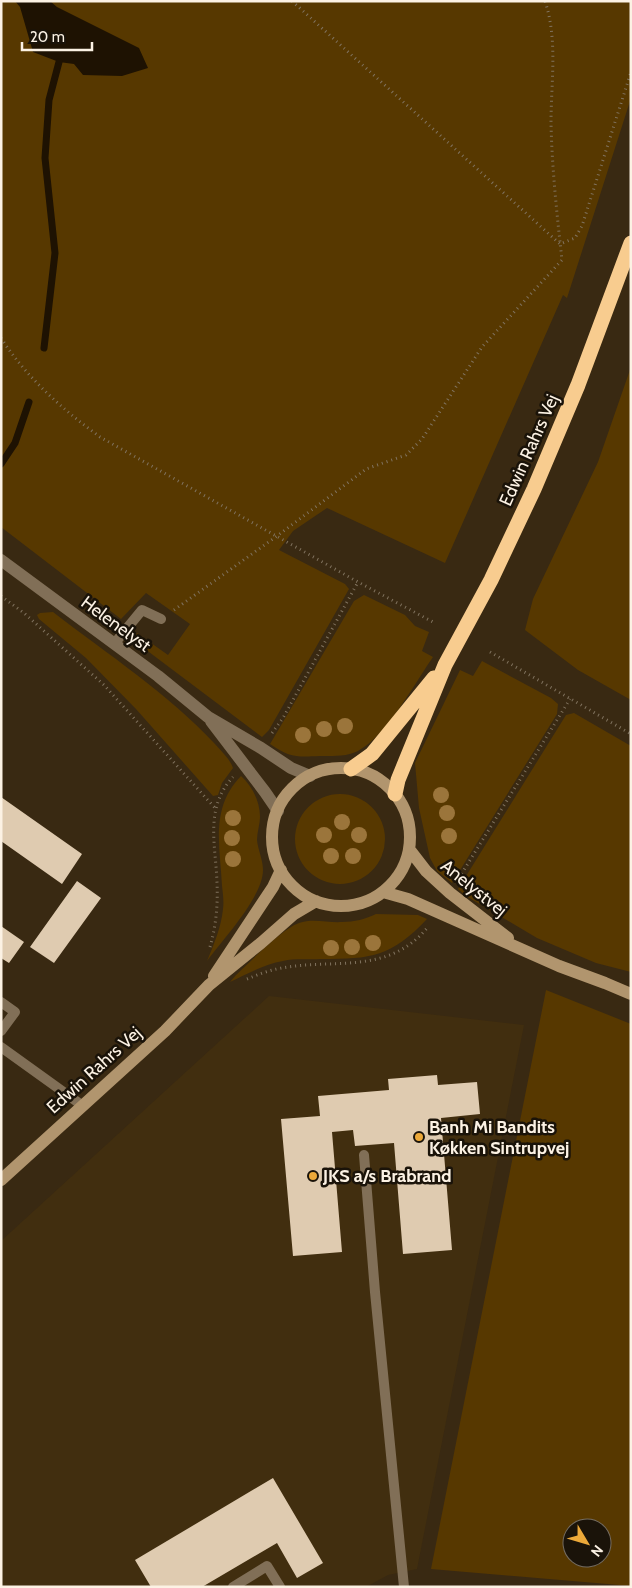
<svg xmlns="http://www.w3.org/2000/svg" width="632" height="1588" font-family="Cabin,sans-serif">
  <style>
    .built { fill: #412e0f }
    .green { fill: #573800; fill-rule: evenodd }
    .water { fill: #1e1202 }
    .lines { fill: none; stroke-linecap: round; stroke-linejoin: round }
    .stream { stroke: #1e1202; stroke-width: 7 }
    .building { fill: #dfcbb0 }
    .path { stroke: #81735f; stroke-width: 3; stroke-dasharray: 1 4; stroke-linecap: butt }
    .lane { stroke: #816f57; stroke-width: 10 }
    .street { stroke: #816f57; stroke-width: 12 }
    .secondary { stroke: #b1956e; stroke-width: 12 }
    .highway { stroke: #f8cc8f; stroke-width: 15 }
    .tree { fill: #9b753b }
    .poi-dot { fill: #eca93a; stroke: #1a1309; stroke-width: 2 }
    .labels { text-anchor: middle; stroke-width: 5; stroke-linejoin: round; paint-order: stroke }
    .street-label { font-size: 18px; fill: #fcf2e4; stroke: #1a1309 }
    .poi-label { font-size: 18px; font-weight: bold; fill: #fcf2e4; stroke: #1a1309; text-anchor: start }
  </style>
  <rect width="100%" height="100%" fill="#392912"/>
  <path class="built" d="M269 996 524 1025 417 1569 388 1575 366 1587H1V1241Z"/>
  <path class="green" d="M1 1H631V98L567 298 563 295 445 563 327 508 293 531 279 550 345 584 349 589 269 730 262 737 133 640 137 633 168 655 190 624 146 593 121 619 1 527Z
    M631 367V700L578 670 525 630 533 599 598 462Z
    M364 595 405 615 415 626 429 632 422 651 433 657 431 660C413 686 388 733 361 749 350 757 333 756 320 756 297 757 290 758 270 744L273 739 354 601Z
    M53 612C106 653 170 695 215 744 221 751 230 759 233 768L222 783 218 795 213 796 136 709 86 658 39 619 37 615 40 613Z
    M482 661 551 698 558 704 557 714 452 883 437 871 430 858 419 808 415 763 460 670 473 676Z
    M574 713 631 746V972L596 963 537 938 466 896 458 889 566 715Z
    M241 776C252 786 260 801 260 817 260 824 257 832 257 840 258 850 263 860 263 870 263 897 223 939 207 961 214 944 221 928 223 909 224 902 223 894 222 886 220 846 210 808 241 776Z
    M295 839a45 45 0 1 1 90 0a45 45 0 1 1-90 0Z
    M376 914 418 915 427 919C391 957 372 959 321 959 309 960 295 958 283 961 265 964 247 974 230 982L236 975C251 961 282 929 299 923 313 918 328 923 342 922 354 922 366 919 376 914Z
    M546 990 631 1024V1586L431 1569ZM572 1528H602V1558H572Z"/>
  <path class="water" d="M15 1H50L57 7 139 48 148 68 122 76 83 75 74 64 59 62 33 52 20 7Z"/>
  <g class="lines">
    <path class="stream" d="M44 348 55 253 45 158 49 100 59 62
      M1 464 15 443 29 402"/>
  </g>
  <path class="building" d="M1 797 82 854 62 884 1 841Z
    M77 881 101 898 54 963 30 947Z
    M1 926 24 942 9 963 1 958Z
    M437 1075 438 1085 477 1082 480 1114 441 1118 452 1250 403 1254 394 1143 355 1146 353 1130 332 1132 342 1252 293 1256 281 1119 320 1116 318 1096 389 1090 388 1079Z
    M273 1478 323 1563 297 1578 277 1543 202 1587H151L135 1560Z"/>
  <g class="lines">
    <path class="path" d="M292 1 560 244 575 238 582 226 631 72
      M1 338C27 378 62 409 100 437L358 582 433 622
      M1 596 24 613 104 685 215 808
      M174 610 277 536 366 469 406 455 422 439 482 347 562 260C557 215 552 169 551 123 551 82 558 40 545 1
      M490 652 631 734
      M272 733 283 718 358 582
      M459 878 570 699
      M210 947C216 926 218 905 217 883 216 846 204 808 233 777
      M247 979C257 975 267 971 277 969 331 957 387 977 428 927"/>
    <path class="lane" d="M114 644 142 610 161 619
      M1 1002 15 1012 1 1031
      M1 1047 83 1106
      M364 1155 375 1292 404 1587
      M233 1587 267 1566 280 1587"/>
    <path class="street" d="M1 560 158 676 208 717 261 748 291 768 310 776
      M211 721 265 792 278 811"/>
    <path class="secondary" d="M272 837a69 69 0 1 1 138 0a69 69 0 1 1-138 0Z
      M409 849 426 871 450 893 508 938
      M383 892 408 899 559 966 605 983 631 994
      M214 976 273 887 281 870
      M1 1180 165 1031 209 985 261 943 294 914 316 901"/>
    <path class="highway" d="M351 769 372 754 434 678
      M395 794 398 780 445 665 491 580 534 489 578 385 631 243"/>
  </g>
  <g class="tree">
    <circle cx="345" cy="726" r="8"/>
    <circle cx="324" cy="729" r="8"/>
    <circle cx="303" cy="735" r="8"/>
    <circle cx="441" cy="795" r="8"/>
    <circle cx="447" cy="813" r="8"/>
    <circle cx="233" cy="818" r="8"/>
    <circle cx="342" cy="822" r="8"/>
    <circle cx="324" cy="835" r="8"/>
    <circle cx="359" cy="835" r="8"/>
    <circle cx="449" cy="836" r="8"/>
    <circle cx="232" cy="838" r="8"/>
    <circle cx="331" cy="856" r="8"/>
    <circle cx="353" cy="856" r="8"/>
    <circle cx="233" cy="859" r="8"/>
    <circle cx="373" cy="943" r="8"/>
    <circle cx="352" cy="947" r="8"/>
    <circle cx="331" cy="948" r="8"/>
  </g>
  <g class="poi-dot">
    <circle cx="419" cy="1137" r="5"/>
    <circle cx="313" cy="1176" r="5"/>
  </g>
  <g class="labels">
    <g class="street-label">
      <text transform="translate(529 450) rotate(-66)" y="6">Edwin Rahrs Vej</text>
      <text transform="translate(116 624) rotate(36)" y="6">Helenelyst</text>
      <text transform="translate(474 888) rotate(39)" y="6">Anelystvej</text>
      <text transform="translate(94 1070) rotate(-42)" y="6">Edwin Rahrs Vej</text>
    </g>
    <g class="poi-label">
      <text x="429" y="1133">Banh Mi Bandits<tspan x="429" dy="21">Køkken Sintrupvej</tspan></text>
      <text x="323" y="1182">JKS a/s Brabrand</text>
    </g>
  </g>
  <rect width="632" height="1588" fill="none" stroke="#fcf2e4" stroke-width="5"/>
  <g transform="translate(587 1543) rotate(128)"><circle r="24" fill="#1a1309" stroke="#746c61"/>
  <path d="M0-4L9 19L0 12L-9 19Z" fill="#eca93a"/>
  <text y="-8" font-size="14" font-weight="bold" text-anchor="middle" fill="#fcf2e4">N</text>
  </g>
  <path d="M22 42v8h70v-8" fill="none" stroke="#fcf2e4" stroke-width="2.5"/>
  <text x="30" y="42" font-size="15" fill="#fcf2e4" stroke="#1a1309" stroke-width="4" paint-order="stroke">20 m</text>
</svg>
